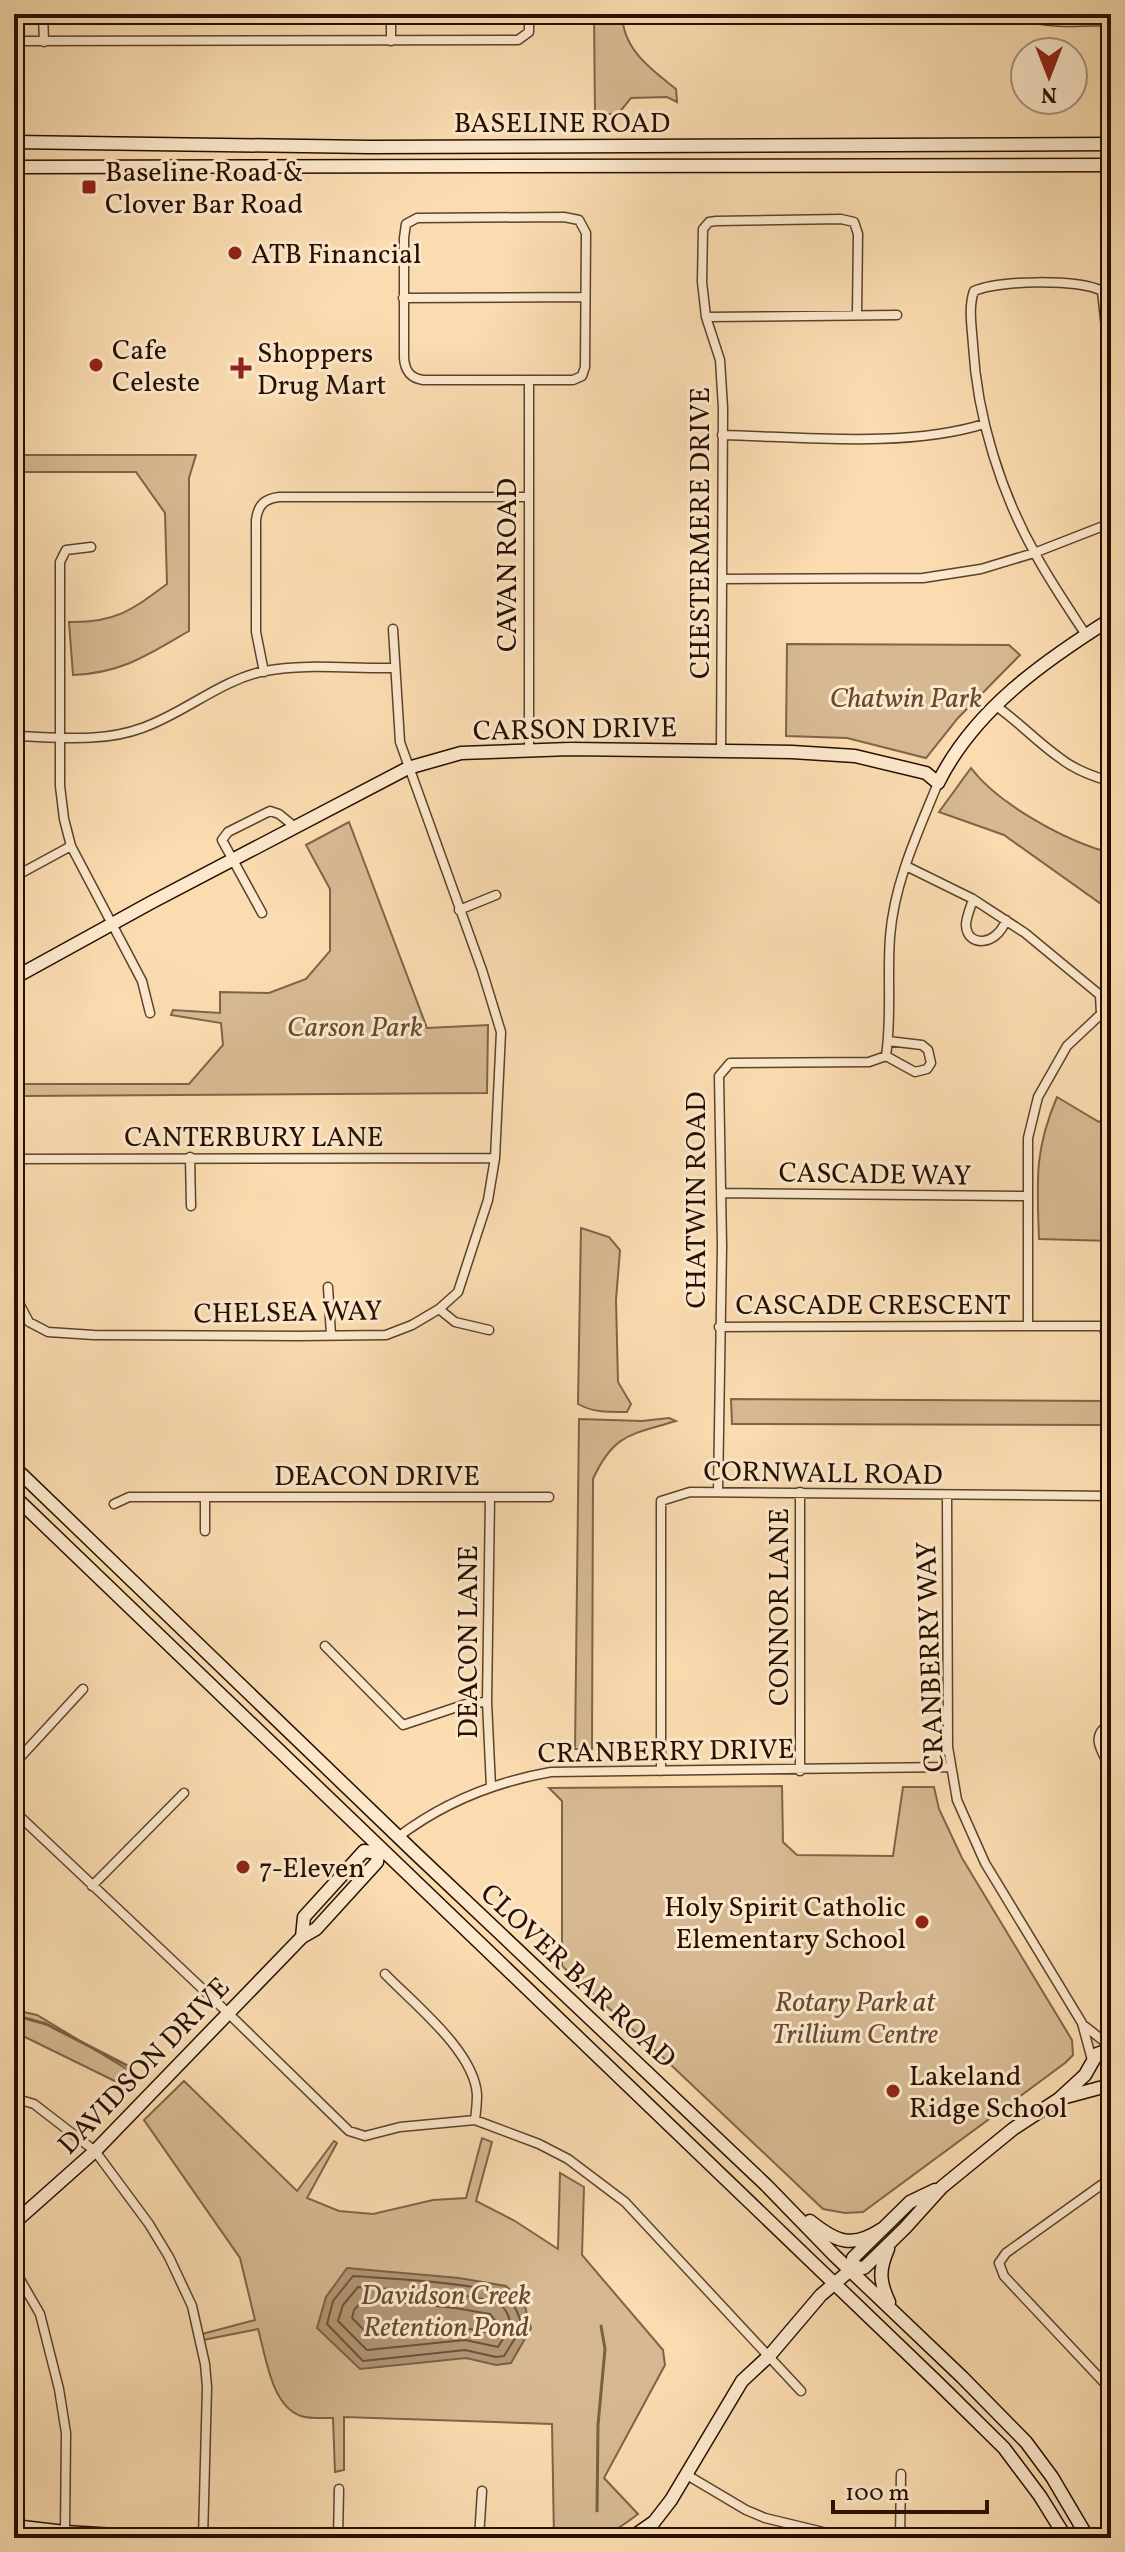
<svg xmlns="http://www.w3.org/2000/svg" width="1125" height="2552" font-family="Vollkorn,serif">
  <style>
    .green { fill: #d6b992; stroke: #7e6449; stroke-width: 2 }
    .water { fill: #b29674; stroke: #7a6046; stroke-width: 2 }
    .lines { fill: none; stroke-linecap: round; stroke-linejoin: round }
    .shore { stroke: #6c523a; stroke-width: 2 }
    .stream { stroke: #7a6046; stroke-width: 3 }
    .street-casing { stroke: #5c422c; stroke-width: 11 }
    .secondary-casing { stroke: #270f00; stroke-width: 15 }
    .street { stroke: #fce8cc; stroke-width: 8 }
    .secondary { stroke: #fce8cc; stroke-width: 12 }
    .poi-dot { fill: #8f2418; stroke: #fce8cc; stroke-width: 3 }
    .labels { text-anchor: middle; stroke-width: 6; stroke-linejoin: round; paint-order: stroke }
    .street-label { font-size: 28px; fill: #270f00; stroke: #fce8cc }
    .poi-label { font-size: 28px; fill: #270f00; stroke: #fce8cc; text-anchor: start }
    .park-label { font-size: 28px; font-style: italic; fill: #644a33; stroke: #fce8cc }
  </style>
  <rect width="100%" height="100%" fill="#fadcb0"/>
  <filter id="stains"><feTurbulence type="fractalNoise" baseFrequency=".0025" numOctaves="4"/><feColorMatrix values="0 0 0 0 .2 0 0 0 0 .09 0 0 0 0 .02 0 0 0 .5 -.17"/></filter>
  <radialGradient id="worn" r=".72"><stop offset=".6" stop-color="#630" stop-opacity="0"/><stop offset="1" stop-color="#630" stop-opacity=".3"/></radialGradient>
  <path class="green" d="M594 14H622C623 50 651 69 676 89L677 102 667 97 631 98 618 114H595Z
    M14 455H196L189 478V631C148 655 122 673 73 675L69 622C115 623 132 610 167 584L165 513 136 472H14Z
    M787 644 1009 645 1020 655 958 718 926 758 847 738 786 736Z
    M971 768C998 804 1067 842 1111 853V911L1004 835 939 812Z
    M349 822 427 1028 488 1025 487 1093 23 1096V1084H189L223 1045 221 1023 171 1015 173 1010 220 1013V992L269 993 306 979 330 951V889L306 845Z
    M1057 1097 1099 1122 1111 1111V1241L1039 1239C1037 1181 1034 1151 1057 1097Z
    M581 1228 609 1237 620 1250 616 1300 618 1382 631 1404 627 1412C610 1412 594 1413 578 1404Z
    M731 1399 1111 1401V1425L732 1424Z
    M669 1418 676 1421C631 1435 614 1433 593 1479L592 1749H575L579 1419 642 1421Z
    M782 1786 783 1842 797 1855 893 1856 903 1787H934L939 1809 962 1858 1072 2040 1073 2055 1065 2063 863 2212 845 2213 823 2209 651 2046 562 1966V1801L549 1788Z
    M14 2010 37 2015 140 2077 129 2088 25 2037 14 2035Z
    M184 2081 297 2191 334 2141 337 2143 307 2198 339 2211 373 2214 433 2200 466 2198 482 2138 492 2142 476 2201 515 2221 558 2249 560 2173 584 2187 582 2255 663 2350 665 2365 604 2478 638 2514C602 2542 598 2538 554 2538L552 2424 344 2417V2470L335 2472 333 2418C323 2418 310 2419 301 2416 271 2406 266 2356 258 2329L203 2340 202 2334 255 2320 240 2258 144 2120Z"/>
  <path class="water" d="M347 2268 459 2278 506 2286 524 2303 531 2328 511 2363 496 2365 466 2358 360 2369 317 2328 326 2297Z"/>
  <g class="lines">
    <path class="shore" d="M353 2276C381 2278 485 2283 504 2295 515 2303 519 2315 522 2327L504 2356 496 2357 465 2350 363 2361 327 2324 333 2301Z
      M358 2287C385 2289 480 2293 499 2304 507 2309 509 2317 511 2326L498 2347 465 2340 367 2350 338 2321 343 2305Z
      M364 2299 455 2308 490 2314 498 2324 491 2333 465 2328 372 2338 352 2318 354 2310Z"/>
    <path class="stream" d="M14 2015 46 2024 132 2068
      M597 2511 598 2425 605 2349 601 2326"/>
    <defs>
      <path id="street" d="M43 14 44 42
        M391 14V41
        M1019 14C1048 25 1081 21 1111 21
        M14 41 518 40 529 32V14
        M564 217 579 220 586 233 585 367 582 376 573 380H423C410 378 405 371 404 358V238L406 224 417 218Z
        M403 298 585 297
        M706 317 897 315
        M529 380V749
        M722 435C804 437 906 448 984 424
        M91 547 66 550 60 562V786L64 819 71 846 142 981 150 1013
        M723 579 923 578 981 569 1034 553 1111 523
        M1086 635C1069 609 1052 584 1037 557 1001 494 977 417 973 345 972 328 968 307 974 291 998 280 1078 279 1102 291L1111 375
        M264 672 256 632V520C258 505 264 499 279 497H527
        M996 706C1019 722 1037 742 1060 758 1075 770 1093 776 1111 782
        M14 736C56 737 102 743 142 728 185 713 220 680 265 671 306 663 353 669 395 668
        M721 751 723 408 720 360 706 317 702 282 703 229 709 222 716 221 841 219 854 222 858 234 857 314
        M14 877 71 846
        M973 899C971 907 966 917 966 925 967 948 997 946 1006 920
        M459 910 496 895
        M262 913 222 840 228 832 270 811 279 814 295 827
        M886 1056 915 1072 927 1069 931 1063 928 1050 922 1045 888 1041
        M190 1157 191 1206
        M14 1159 495 1158
        M722 1193 1028 1196
        M328 1287 331 1335
        M14 1294 29 1322 48 1332 94 1335 299 1336 386 1335 412 1325 439 1309 458 1292 488 1200 495 1158 501 1032 482 970 400 742 393 629
        M439 1309 455 1322 489 1330
        M1111 1319 1105 1332 1111 1344
        M1028 1326H1106
        M719 1327 1028 1326V1138L1038 1097 1067 1046 1101 1014 1100 995 1025 933 973 899 906 866
        M718 1492 722 1246 719 1076 730 1063 869 1062 886 1056C892 1017 887 976 890 937 894 883 918 832 938 783
        M947 1496 948 1747 957 1800 985 1863 1082 2023 1092 2060
        M490 1497 487 1702 491 1787
        M205 1498V1531
        M114 1504 129 1497H549
        M325 1646 403 1725 469 1703 487 1702
        M1111 1723C1089 1736 1101 1750 1111 1769
        M14 1764 83 1689
        M661 1771V1501L690 1492 1111 1496
        M800 1771V1492
        M14 1811 227 2012 349 2131 365 2136 400 2127 475 2120 539 2144 568 2159 625 2202 801 2391
        M398 1837C444 1802 494 1782 551 1772L950 1767
        M92 1886 184 1793
        M385 1974C414 2004 475 2052 477 2095 477 2103 476 2112 475 2120
        M1086 2027 1111 2047
        M1110 2088 1111 2089
        M14 2098 34 2104 95 2151 149 2224 169 2257 192 2306 205 2364 207 2387 203 2538
        M1111 2178 1006 2253 999 2263 1004 2276 1111 2390
        M14 2269 40 2314 59 2389 66 2433 65 2532
        M687 2475 746 2510 765 2518 848 2538
        M338 2538 339 2489
        M479 2538 482 2491
        M900 2538 901 2474"/>
      <path id="secondary" d="M14 142 370 147 1111 144
        M14 167 1111 165
        M14 978 152 902 408 768 461 753 570 749 792 752 855 756 926 773 938 783C974 710 1044 661 1111 619
        M14 1467 413 1851 766 2185 835 2256 962 2377 1026 2442 1052 2477 1088 2538
        M14 1496 938 2383 1004 2448 1040 2496 1066 2538
        M302 1937 304 1917 364 1851 378 1853
        M1062 2098 1103 2087
        M810 2221C836 2242 852 2249 882 2229
        M14 2223 95 2151 302 1937 316 1929 377 1862 378 1853
        M888 2249C879 2270 879 2281 889 2302
        M854 2267 864 2268 905 2228 942 2187 1013 2129 1059 2099 1085 2075 1097 2054 1111 2049
        M854 2267 853 2258 910 2202 935 2190
        M14 2526 65 2532 167 2538
        M631 2538 654 2522 671 2500 742 2381 770 2355 821 2295 854 2267"/>
    </defs>
    <use href="#street" class="street-casing"/>
    <use href="#secondary" class="secondary-casing"/>
    <use href="#street" class="street"/>
    <use href="#secondary" class="secondary"/>
  </g>
  <g class="poi-dot">
    <rect x="81" y="179" width="16" height="16" rx="4"/>
    <circle cx="235" cy="253" r="8"/>
    <circle cx="96" cy="365" r="8"/>
    <path d="M237 356h8v8h8v8h-8v8h-8v-8h-8v-8h8z"/>
    <circle cx="243" cy="1867" r="8"/>
    <circle cx="922" cy="1922" r="8"/>
    <circle cx="893" cy="2091" r="8"/>
  </g>
  <g class="labels">
    <g class="street-label">
      <text x="562" y="132">BASELINE ROAD</text>
      <text transform="translate(699 533) rotate(-90)" y="10">CHESTERMERE DRIVE</text>
      <text transform="translate(506 565) rotate(-90)" y="10">CAVAN ROAD</text>
      <text transform="translate(575 728) rotate(-1)" y="10">CARSON DRIVE</text>
      <text x="254" y="1146">CANTERBURY LANE</text>
      <text transform="translate(875 1173) rotate(1)" y="10">CASCADE WAY</text>
      <text transform="translate(695 1200) rotate(-90)" y="10">CHATWIN ROAD</text>
      <text x="873" y="1314">CASCADE CRESCENT</text>
      <text transform="translate(288 1311) rotate(-1)" y="10">CHELSEA WAY</text>
      <text transform="translate(823 1472) rotate(1)" y="10">CORNWALL ROAD</text>
      <text x="377" y="1485">DEACON DRIVE</text>
      <text transform="translate(778 1607) rotate(-90)" y="10">CONNOR LANE</text>
      <text transform="translate(467 1642) rotate(-90)" y="10">DEACON LANE</text>
      <text transform="translate(929 1657) rotate(-92)" y="10">CRANBERRY WAY</text>
      <text transform="translate(666 1750) rotate(-1)" y="10">CRANBERRY DRIVE</text>
      <text transform="translate(579 1975) rotate(43)" y="10">CLOVER BAR ROAD</text>
      <text transform="translate(143 2065) rotate(-46)" y="10">DAVIDSON DRIVE</text>
    </g>
    <g class="poi-label">
      <text x="105" y="181">Baseline Road &amp;<tspan x="105" dy="32">Clover Bar Road</tspan></text>
      <text x="251" y="263">ATB Financial</text>
      <text x="112" y="359">Cafe<tspan x="112" dy="32">Celeste</tspan></text>
      <text x="257" y="362">Shoppers<tspan x="257" dy="32">Drug Mart</tspan></text>
      <text x="259" y="1877">7-Eleven</text>
      <text x="906" y="1916" text-anchor="end">Holy Spirit Catholic<tspan x="906" dy="32">Elementary School</tspan></text>
      <text x="909" y="2085">Lakeland<tspan x="909" dy="32">Ridge School</tspan></text>
    </g>
    <g class="park-label">
      <text x="906" y="707">Chatwin Park</text>
      <text x="355" y="1036">Carson Park</text>
      <text x="855" y="2011">Rotary Park at<tspan x="855" dy="32">Trillium Centre</tspan></text>
      <text x="446" y="2304">Davidson Creek<tspan x="446" dy="32">Retention Pond</tspan></text>
    </g>
  </g>
  <rect width="1125" height="2552" fill="none" stroke="#fadcb0" stroke-width="48"/>
  <rect x="16" y="16" width="1093" height="2520" fill="none" stroke="#270f00" stroke-width="4"/>
  <rect x="24" y="24" width="1077" height="2504" fill="none" stroke="#270f00" stroke-width="2"/>
  <g transform="translate(1049 76) rotate(180)"><circle r="38" fill="#fce8cc" stroke="#a7917a" stroke-width="2"/>
  <path d="M0-6L14 30L0 20L-14 30Z" fill="#8f2418"/>
  <text y="-12" font-size="22" font-weight="bold" text-anchor="middle" fill="#270f00">N</text>
  </g>
  <path d="M833 2500v12h154v-12" fill="none" stroke="#270f00" stroke-width="4"/>
  <text x="845" y="2500" font-size="24" fill="#270f00" stroke="#fce8cc" stroke-width="6" paint-order="stroke">100 m</text>
  <rect width="100%" height="100%" filter="url(#stains)"/>
  <rect width="100%" height="100%" fill="url(#worn)"/>
</svg>
